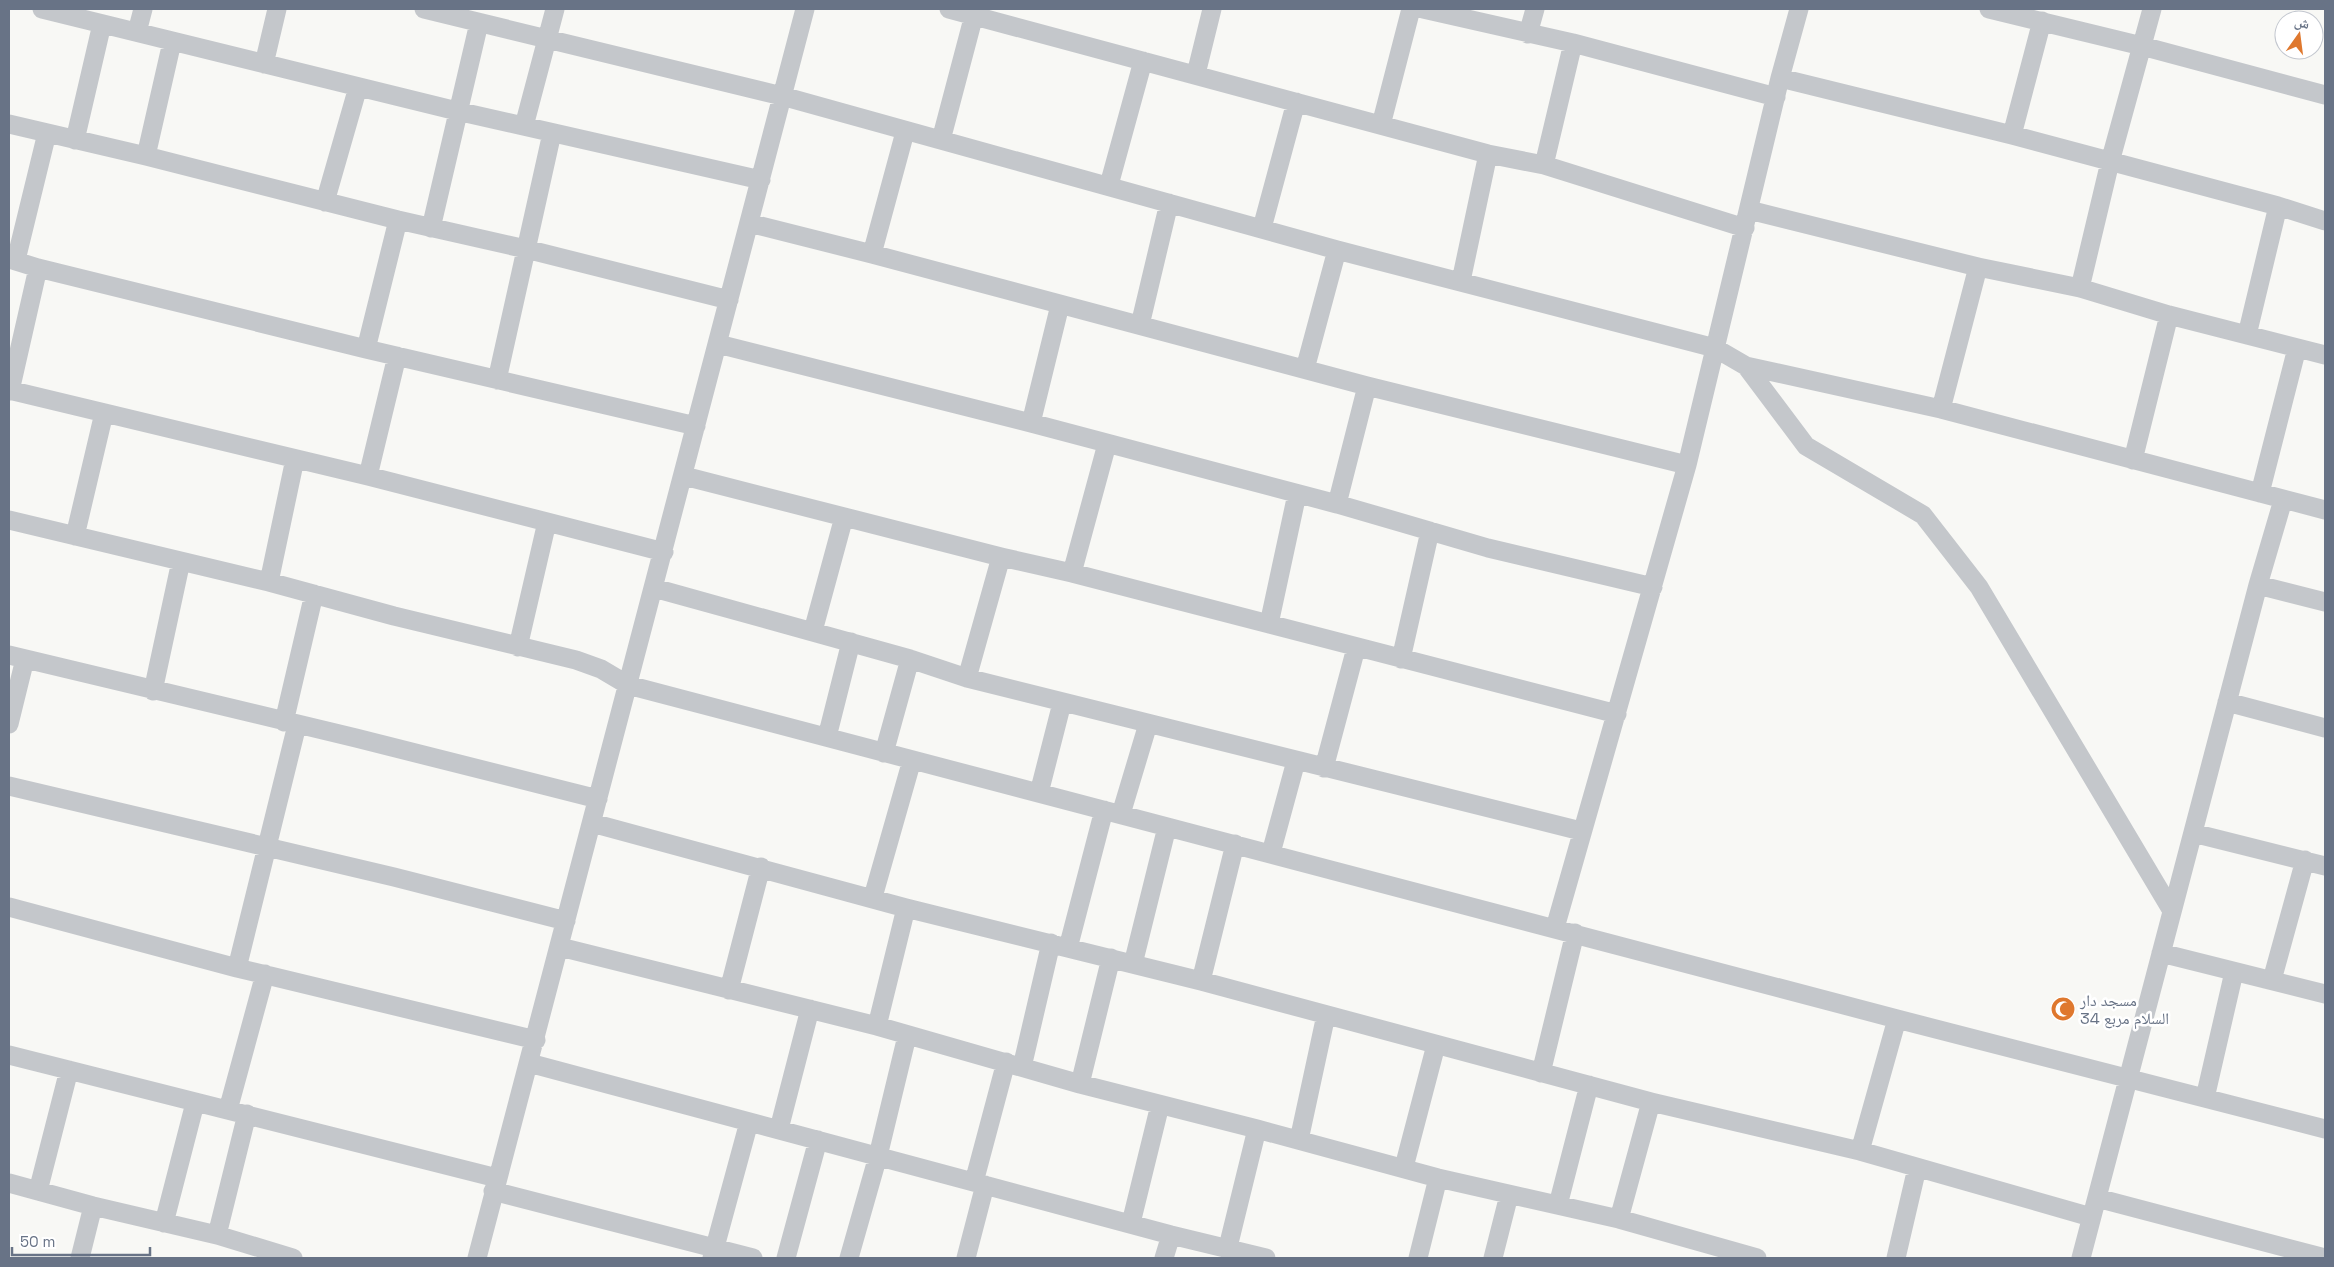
<svg xmlns="http://www.w3.org/2000/svg" width="2334" height="1267" font-family="'Space Grotesk','Noto Naskh Arabic',sans-serif">
  <style>
    .lines { fill: none; stroke-linecap: round; stroke-linejoin: round }
    .minor { stroke: #c4c7cb; stroke-width: 19 }
    .labels { text-anchor: middle; stroke-width: 5; stroke-linejoin: round; paint-order: stroke }
    .poi-label { font-size: 16px; fill: #687386; stroke: #fff; text-anchor: start }
  </style>
  <rect width="100%" height="100%" fill="#f8f8f5"/>
  <g class="lines">
    <path class="minor" d="M42 9 457 111 761 180
      M424 9 782 96 1337 250 1715 348 1746 366 1941 409 2325 510
      M949 9 1488 154 1544 165 1745 228
      M1423 9 1573 43 1776 97
      M1989 9 2142 46 2325 95
      M137 32 143 9
      M1528 34 1535 9
      M264 64 277 9
      M1196 74 1212 9
      M1780 78 2012 135 2278 206 2325 221
      M9 124 146 156 398 220 526 249 729 300
      M1381 125 1411 9
      M524 126 555 9
      M2012 135 2042 21
      M75 140 102 24
      M941 140 974 15
      M146 156 172 42
      M1544 165 1573 43
      M1109 185 1143 61
      M325 202 358 87
      M1749 210 1978 267 2080 288 2169 315 2325 355
      M749 223 872 254 1367 386 1687 465
      M431 228 479 23
      M1262 228 1296 102
      M872 254 905 132
      M9 259 38 268 366 349 696 426
      M16 260 47 133
      M1461 281 1488 154
      M2080 288 2110 162 2152 9
      M1140 325 1169 203
      M2247 335 2278 206
      M718 344 1031 423 1337 504 1488 548 1653 587
      M366 349 398 220
      M1746 366 1806 446 1923 515 1979 587 2172 911
      M1305 369 1337 250
      M497 380 552 133
      M9 390 368 476 664 552
      M10 391 38 268
      M1941 409 1978 267
      M1031 423 1060 305
      M2133 460 2169 315
      M368 476 397 356
      M684 476 1001 557 1072 573 1617 714
      M2260 493 2297 348
      M1337 504 1367 386
      M9 520 269 582 394 616 576 660 601 669 628 685 1897 1019 2325 1129
      M75 536 104 413
      M1072 573 1107 444
      M269 582 295 459
      M2258 585 2325 602
      M654 588 910 659 967 678 1581 831
      M1269 624 1297 494
      M813 631 844 517
      M518 647 547 522
      M9 655 356 738 598 799
      M1401 659 1430 531
      M967 678 1001 557
      M153 691 181 561
      M2227 702 2325 728
      M284 722 314 594
      M9 724 25 659
      M827 737 851 642
      M884 753 910 659
      M1324 768 1356 648
      M9 786 394 877 566 921
      M1039 793 1062 703
      M1121 814 1148 724
      M592 823 906 908 1201 981 1651 1102 1860 1151 2091 1217
      M2193 833 2325 866
      M1271 853 1296 761
      M873 897 912 760
      M9 907 237 968 536 1040
      M1555 928 1687 465 1780 78 1799 9
      M560 947 877 1026 1080 1084 1257 1129 1438 1178 1619 1219 1757 1258
      M1068 948 1104 810
      M2161 953 2325 994
      M1133 964 1167 827
      M237 968 297 725
      M2272 980 2305 860
      M1201 981 1235 844
      M729 990 761 867
      M877 1026 906 908
      M9 1055 497 1178
      M529 1063 1171 1235 1266 1258
      M1022 1067 1051 943
      M1541 1073 1575 933
      M1080 1084 1111 958
      M2205 1098 2234 972
      M228 1110 265 974
      M779 1129 810 1009
      M1299 1140 1326 1015
      M1860 1151 1897 1019
      M1404 1167 1436 1045
      M974 1182 1006 1062
      M9 1183 93 1206 217 1235 293 1258
      M38 1191 69 1070
      M493 1191 753 1258
      M2097 1198 2325 1258
      M1558 1205 1589 1085
      M1619 1219 1651 1102
      M164 1223 195 1103
      M1131 1223 1160 1105
      M217 1235 247 1114
      M1228 1247 1257 1129
      M80 1258 93 1206
      M477 1258 805 9
      M712 1258 749 1122
      M786 1258 818 1140
      M849 1258 878 1156 907 1036
      M966 1258 985 1185
      M1164 1258 1171 1235
      M1418 1258 1438 1178
      M1493 1258 1509 1195
      M1896 1258 1917 1168
      M2081 1258 2258 585 2283 500"/>
  </g>
  <defs>
    <symbol id="mosque-disc" viewBox="-11 -11 22 22"><circle r="9.5" fill="#df782e" stroke="#fff"/><path d="M3.5-4.9A6 6 0 1 0 3.5 4.9A5 5 0 1 1 3.5-4.9Z" fill="#fff"/></symbol>
  </defs>
  <g fill-rule="evenodd">
    <use href="#mosque-disc" x="2049" y="995" width="28" height="28"/>
  </g>
  <g class="labels">
    <g class="poi-label">
      <text x="2080" y="1006">مسجد دار<tspan x="2080" dy="18">السلام مربع 34</tspan></text>
    </g>
  </g>
  <rect width="2334" height="1267" fill="none" stroke="#687386" stroke-width="20"/>
  <g transform="translate(2299 35) rotate(14)"><circle r="24" fill="#ffffff" stroke="#c3c7cf"/>
  <path d="M0-4L9 19L0 12L-9 19Z" fill="#df782e"/>
  <text y="-8" font-size="14" font-weight="bold" text-anchor="middle" fill="#687386">ش</text>
  </g>
  <path d="M12 1247v8h138v-8" fill="none" stroke="#687386" stroke-width="2.5"/>
  <text x="20" y="1247" font-size="15" fill="#687386" stroke="#ffffff" stroke-width="4" paint-order="stroke">50 m</text>
</svg>
